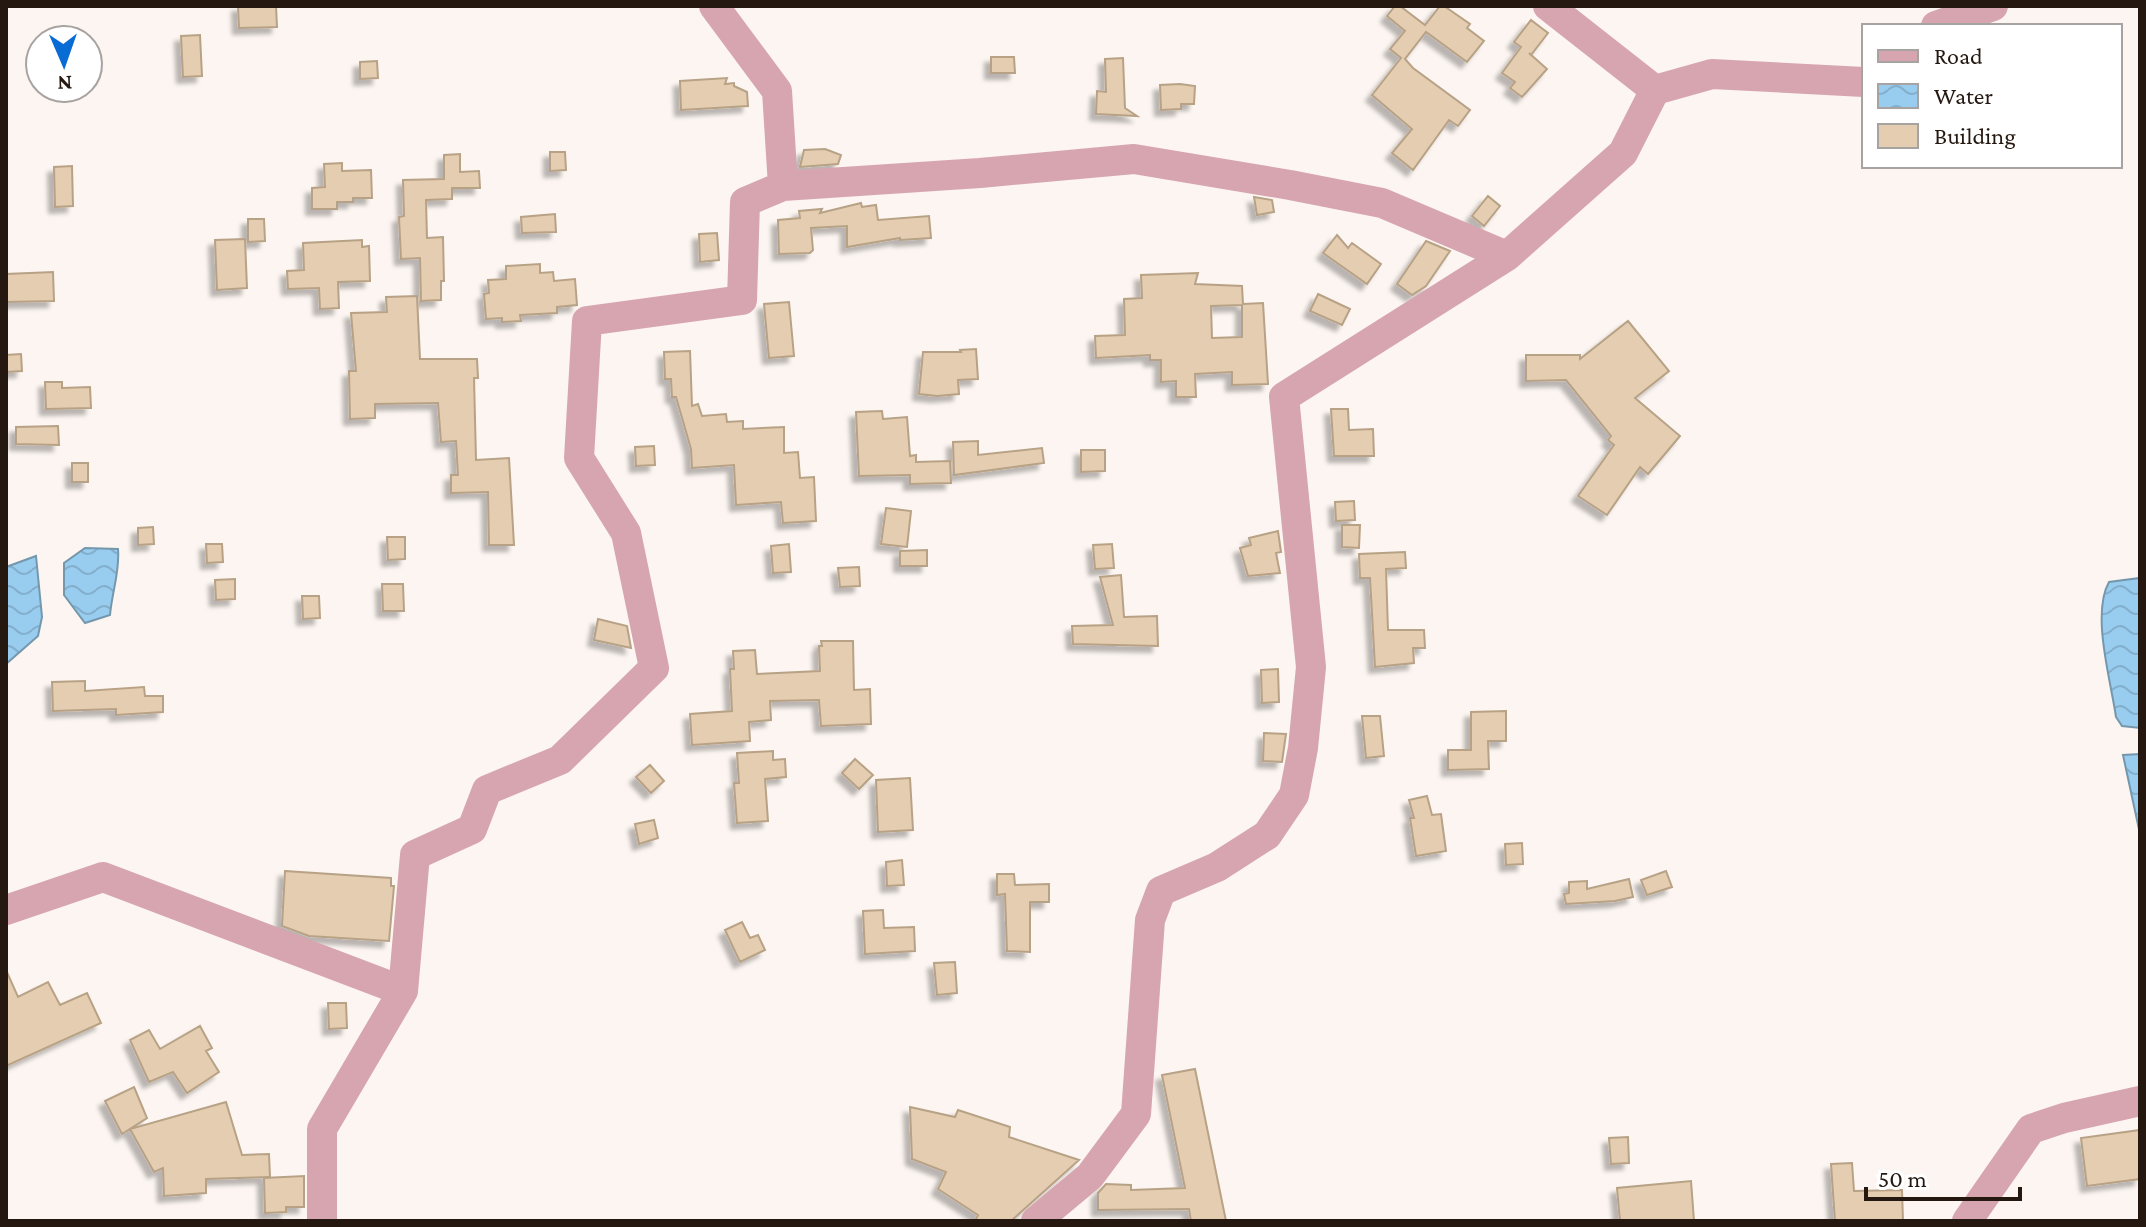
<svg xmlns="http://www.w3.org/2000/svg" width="2146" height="1227" font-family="'Crimson Pro',serif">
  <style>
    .water { fill: url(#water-waves); stroke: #7597ac; stroke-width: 2 }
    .building { fill: #e4cdb0; stroke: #b8a286; stroke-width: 2; fill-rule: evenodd; filter: url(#shadow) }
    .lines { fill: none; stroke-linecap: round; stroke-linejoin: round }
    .minor { stroke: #d7a5b0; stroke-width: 30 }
  </style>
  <defs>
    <pattern id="water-waves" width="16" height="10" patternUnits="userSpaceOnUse" patternTransform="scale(2)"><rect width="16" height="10" fill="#98cdef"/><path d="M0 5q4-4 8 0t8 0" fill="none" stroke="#83afcc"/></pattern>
    <filter id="shadow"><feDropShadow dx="-6" dy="6" stdDeviation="2" flood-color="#0004"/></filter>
  </defs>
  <rect width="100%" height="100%" fill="#fcf5f1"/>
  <path class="water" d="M85 548 118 549C120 571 112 592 110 615L85 623 64 595V563Z
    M36 556 42 617 38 636 6 664V567Z
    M2140 578V728L2122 726 2116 717C2111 681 2091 614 2109 582Z
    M2140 754V834L2123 755Z"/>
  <path class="building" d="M238 6H276L277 27 239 28Z
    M1395 6H1400L1425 25 1440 6H1444L1470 24 1467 28 1484 41 1467 62 1426 32 1405 59 1413 68 1470 110 1458 126 1449 120 1413 170 1392 153 1412 129 1372 95 1401 58 1390 49 1405 31 1387 16Z
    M1531 20 1548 33 1531 55 1529 53 1547 69 1522 97 1510 88 1515 82 1502 73 1521 47 1514 42Z
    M200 35 202 76 183 77 181 36Z
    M991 57H1014L1015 73H991Z
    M1123 58 1125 108 1137 116 1096 114 1097 91 1106 92 1105 59Z
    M377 61 378 78 360 79V62Z
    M727 78 725 84 734 83V86L747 92 748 106 681 110 680 81Z
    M1180 84 1195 86 1194 104H1181V109L1161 110 1160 85Z
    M825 149 841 155 838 164 800 167 804 150Z
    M550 152H565L566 170 550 171Z
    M460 154V172L479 171 480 188H452V199L426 200 427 238 443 237 444 281H441V300L421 301 420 258 401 259 399 217 404 216 403 180 444 179V155Z
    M342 163V171L371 170 372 198H353V202H337V209H312V188L325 187 324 164Z
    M72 166 73 206 55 207 54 167Z
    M1488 196 1500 206 1484 226 1472 216Z
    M1254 197 1272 200 1274 212 1257 215Z
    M861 203 862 207 876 205 878 220 929 216 931 238 900 240V238L847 247V226L811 228 813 250 810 253 779 254 778 220 800 218 799 211 822 209 820 213Z
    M555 214 556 232 522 233 521 217Z
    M248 219H264L265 241 248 242Z
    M717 233 719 260 700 262 699 234Z
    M1337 235 1348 248 1352 243 1381 264 1367 284 1323 253Z
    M245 239 247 288 217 290 215 240Z
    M362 240V247L369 246 370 281 338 282 339 308 320 309 319 288 288 289 287 271 304 270 303 243Z
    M1426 241 1450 251 1426 286 1412 295 1397 284Z
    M540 264V273L553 272 554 281 575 279 577 305 557 307V313L520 315 521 321 502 322V318L486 319 484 294 489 293 488 280 506 279V266Z
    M53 272 54 301 6 302V274Z
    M1198 273 1195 284 1242 286 1243 304 1263 303 1268 384 1232 385V372L1195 374 1196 397H1176V381L1161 382V360H1150V355L1096 358 1095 336 1125 335 1124 299 1142 298 1141 275ZM1242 305V337L1212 338 1211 306Z
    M1318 294 1350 309 1342 325 1310 311Z
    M417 296 420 359H477L478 378H474L476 460 509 458 514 545H489L488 492 451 493V475H458L456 441 441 442 438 403 375 404V418L350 419 349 371H356L351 313 387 312 386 297Z
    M789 302 794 356 769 358 764 304Z
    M1628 321 1669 371 1635 398 1680 436 1648 474 1640 467 1607 515 1578 496 1614 445 1608 440 1611 436 1566 380 1526 381V355H1580V359Z
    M976 349 978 379 958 380 959 394 937 396 919 394 923 352H961L960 350Z
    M690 351 692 406 698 404 702 416 726 414 727 422 743 421V429L784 427V453L798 452 800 478 814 477 816 521 783 523 781 502 736 505 734 465 692 468 691 449 676 397H672L671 379H665L664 352Z
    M21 354 22 371 6 372V355Z
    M45 382H62V388L90 387 91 408 46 409Z
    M1331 409H1348L1349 430 1373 429 1374 456H1334Z
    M882 411 883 419 907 417 910 456 916 455V462L950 461 951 483 910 484V475L859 476 856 412Z
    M58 426 59 445 16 444V427Z
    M978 441V455L1042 448 1044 463 954 475 953 442Z
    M654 446 655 465 636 466 635 447Z
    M1081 450H1105V471L1081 472Z
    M72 463H88V482H72Z
    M1354 501 1355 520 1336 521 1335 502Z
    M886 508 911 511 907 547 881 544Z
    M1342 525H1360L1359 548 1342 547Z
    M153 527 154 544 138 545V528Z
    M1278 531 1281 552 1276 553 1280 573 1248 576 1240 548 1251 545 1249 538Z
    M387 537H405V559L388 560Z
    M206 544H222L223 562 207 563Z
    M789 544 791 572 773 573 771 546Z
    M1112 544 1114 568 1095 569 1093 545Z
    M927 550V566H900V551Z
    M1405 552 1406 568 1386 569 1388 630H1424L1425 648H1413L1414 663 1375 667 1370 578H1360L1359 554Z
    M859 567 860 586 840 587 838 568Z
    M1121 575 1124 617 1157 616 1158 646 1073 644 1072 626 1113 625 1100 577Z
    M235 579V599L216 600 215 580Z
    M382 584H403L404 611H383Z
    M302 596H319L320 618 303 619Z
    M598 619 627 626 631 648 594 640Z
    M821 641H853L854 690 870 689 871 724 821 726 819 700 770 701 771 720 749 722 750 741 692 745 690 714 732 711 730 669H734L733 651 755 650 757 674 820 671 819 646H822Z
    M1278 669 1279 702 1262 703 1261 670Z
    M85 681V691L144 687 145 696H163V712L116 715V709L53 711 52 682Z
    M1506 711V741H1488L1489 769 1448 770V750H1471V712Z
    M1362 716H1380L1384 756 1366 758Z
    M1264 733 1286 734 1282 762 1263 761Z
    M773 751V760L785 759 786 777 765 779 768 821 737 823 734 783H739L737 753Z
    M855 759 873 775 859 789 842 773Z
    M650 765 664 781 651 793 636 777Z
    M910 778 913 830 878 832 876 780Z
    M1427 796 1432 815 1441 814 1446 851 1416 856 1410 818H1414L1409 800Z
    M654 820 658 838 639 844 635 824Z
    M1522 843 1523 864 1506 865 1505 844Z
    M902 860 904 885 887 886 886 862Z
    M285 871 391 878V886H394L389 941 309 936 282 926Z
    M1666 871 1672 887 1647 895 1641 880Z
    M997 874H1014L1015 885 1049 884V902H1030V952L1007 951 1005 894 997 895Z
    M1629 879 1633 897 1615 901 1566 904 1564 894 1569 893V882L1587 881V889Z
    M883 910 884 928 914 927 915 951 865 954 863 911Z
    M742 922 750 938 758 935 765 950 740 962 725 930Z
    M955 962 957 993 937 995 934 963Z
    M6 970 18 997 48 982 60 1005 87 993 101 1023 6 1066Z
    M328 1003H346L347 1028 329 1029Z
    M200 1026 212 1048 206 1051 219 1072 187 1093 173 1072 149 1082 130 1040 149 1030 160 1049Z
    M1195 1069 1226 1221H1191L1189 1209 1098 1210V1193L1106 1184 1131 1185V1190L1185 1188 1162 1075Z
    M134 1087 147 1118 122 1134 105 1101Z
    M226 1102 242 1155 269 1154 270 1177 206 1179V1193L164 1196 163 1168 154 1172 130 1129Z
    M910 1107 955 1117 958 1110 1010 1127 1009 1137 1079 1160 1011 1221H975L978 1215 938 1189 946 1172 912 1159Z
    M2140 1130V1179L2087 1186 2081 1138Z
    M1628 1137 1629 1163 1611 1164 1609 1138Z
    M1852 1163 1854 1191 1902 1190 1903 1221H1835L1831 1164Z
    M304 1176V1207H286V1212L265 1213 264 1178Z
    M1691 1181 1694 1221H1620L1617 1188Z"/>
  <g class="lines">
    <path class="minor" d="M714 6 777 91 783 186 980 173 1134 159 1290 185 1382 203 1507 256
      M1548 6 1655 90
      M1936 26 1993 6
      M6 910 103 877 403 991
      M322 1221V1129L403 991 415 855 472 829 487 790 560 760 654 668 626 533 579 458 587 321 742 300 745 202 783 186
      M1036 1221 1090 1176 1136 1114 1150 920 1161 891 1217 867 1267 835 1294 795 1303 748 1311 667 1284 397 1507 256 1623 153 1655 90 1712 74 1864 82
      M1967 1221 2031 1129 2064 1118 2140 1101"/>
  </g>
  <rect width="2146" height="1227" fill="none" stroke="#241811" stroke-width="16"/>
  <rect x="1862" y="24" width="260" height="144" fill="#ffffff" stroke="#a7a3a0" stroke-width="2"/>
  <rect x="1878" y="50" width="40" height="12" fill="#d7a5b0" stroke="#a7a3a0" stroke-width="2"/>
  <text x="1934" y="64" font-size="24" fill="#241811">Road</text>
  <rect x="1878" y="84" width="40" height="24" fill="url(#water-waves)" stroke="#a7a3a0" stroke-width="2"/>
  <text x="1934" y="104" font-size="24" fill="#241811">Water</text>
  <rect x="1878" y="124" width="40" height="24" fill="#e4cdb0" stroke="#a7a3a0" stroke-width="2"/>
  <text x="1934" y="144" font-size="24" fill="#241811">Building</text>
  <g transform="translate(64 64) rotate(178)"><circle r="38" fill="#ffffff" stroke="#a7a3a0" stroke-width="2"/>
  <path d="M0-6L14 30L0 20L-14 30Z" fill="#096cd5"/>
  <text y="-12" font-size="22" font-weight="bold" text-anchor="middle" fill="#241811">N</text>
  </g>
  <path d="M1866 1187v12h154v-12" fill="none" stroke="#241811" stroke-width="4"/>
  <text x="1878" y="1187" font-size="24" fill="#241811" stroke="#ffffff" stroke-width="6" paint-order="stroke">50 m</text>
</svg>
